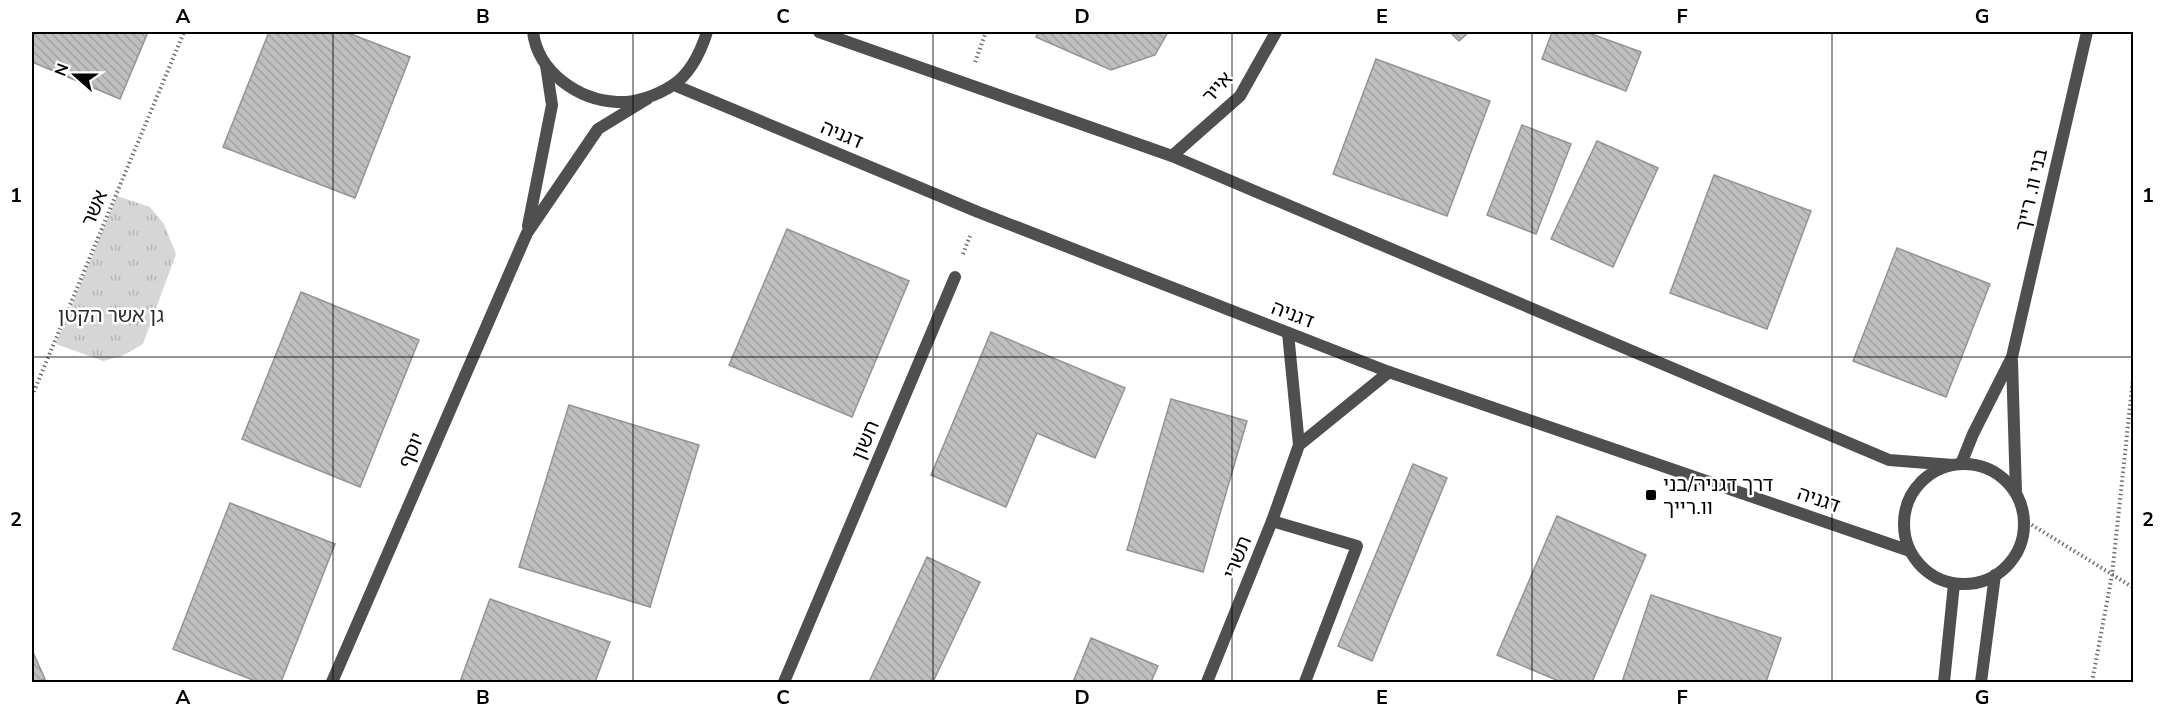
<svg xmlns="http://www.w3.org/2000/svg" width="2165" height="714" font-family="'Nunito Sans','Noto Sans Hebrew',sans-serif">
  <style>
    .park { fill: url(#park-tufts) }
    .building { fill: url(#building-back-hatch); stroke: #939393; stroke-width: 1.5 }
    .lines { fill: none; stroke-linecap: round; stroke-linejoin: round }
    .path { stroke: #717171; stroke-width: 4; stroke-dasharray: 1.5 3; stroke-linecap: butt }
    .service { stroke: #4f4f4f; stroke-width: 12 }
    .minor { stroke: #4f4f4f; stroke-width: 12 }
    .tertiary { stroke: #4f4f4f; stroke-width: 12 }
    .grid { fill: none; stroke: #000; stroke-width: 1.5; stroke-opacity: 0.55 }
    .poi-dot { fill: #000; stroke: #fff; stroke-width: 2 }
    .labels { text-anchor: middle; stroke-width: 5; stroke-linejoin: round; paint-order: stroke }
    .street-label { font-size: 20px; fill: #000; stroke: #fff }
    .park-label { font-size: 20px; fill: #2d2d2d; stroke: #fff }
    .poi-label { font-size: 20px; fill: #000; stroke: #fff; text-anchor: start }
    .neatline { fill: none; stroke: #000; stroke-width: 2 }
    .grid-label { font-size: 20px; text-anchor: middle; font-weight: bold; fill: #000 }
  </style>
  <defs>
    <pattern id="park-tufts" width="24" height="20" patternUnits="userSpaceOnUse" patternTransform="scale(1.5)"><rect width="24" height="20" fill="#d6d6d6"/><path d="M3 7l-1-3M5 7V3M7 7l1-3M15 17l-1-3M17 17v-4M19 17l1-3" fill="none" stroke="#b6b6b6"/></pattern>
    <pattern id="building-back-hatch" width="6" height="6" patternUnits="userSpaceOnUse" patternTransform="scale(1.5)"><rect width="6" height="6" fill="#bfbfbf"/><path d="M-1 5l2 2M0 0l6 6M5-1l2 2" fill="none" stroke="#a2a2a2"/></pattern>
  </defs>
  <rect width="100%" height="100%" fill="#fff"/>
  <path class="park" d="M117 196 150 207 164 224 176 254 143 344 122 356 103 361 56 344Z"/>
  <path class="building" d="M32 32H148L120 99 32 62Z
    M269 32H346L410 57 355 198 223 147Z
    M1038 32H1168L1155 55 1111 70 1036 37Z
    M1450 32H1469L1459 41Z
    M1552 32H1586L1641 52 1626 91 1542 59Z
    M1376 59 1490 101 1447 216 1333 174Z
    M1522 125 1571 144 1536 234 1487 215Z
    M1597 141 1658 168 1613 267 1551 239Z
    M1714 175 1811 211 1767 329 1670 293Z
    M787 229 909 281 852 417 729 365Z
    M1897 248 1990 284 1946 397 1853 361Z
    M301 292 419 340 360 487 242 439Z
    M991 332 1125 388 1095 458 1037 433 1006 507 931 475Z
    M1171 399 1247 421 1203 572 1127 550Z
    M569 405 699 445 650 607 519 567Z
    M1413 464 1447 478 1372 661 1338 646Z
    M230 503 335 544 281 682H258L173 649Z
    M1557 516 1646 555 1592 682H1561L1497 655Z
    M927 557 980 582 933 682H869Z
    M1651 595 1781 638 1766 682H1622Z
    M490 599 610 642 595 682H460Z
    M1091 638 1158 666 1151 682H1073Z
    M32 650 45 679 38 682H32Z"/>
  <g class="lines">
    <path class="path" d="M975 62 986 32
      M963 254 970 236
      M32 396 184 32
      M2024 520 2134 588
      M2092 682 2112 575 2134 369"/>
    <path class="service" d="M1272 521 1357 546 1305 682"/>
    <path class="minor" d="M1172 156 1240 96 1276 32
      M528 226 552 105 546 65
      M1288 333 1299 445 1389 372
      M2012 361 2016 493
      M1961 464 1973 434 2012 357 2087 32
      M332 682 527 233 598 129 647 99
      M784 682 955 277
      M1207 682 1272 521 1299 445"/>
    <path class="tertiary" d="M533 32C538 72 578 100 617 102 636 103 658 95 673 85 691 73 701 51 707 32
      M819 32 1172 156 1889 460 1953 465
      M674 85 978 212 1389 372 1910 551
      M1904 524a60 60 0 1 1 120 0a60 60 0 1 1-120 0Z
      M1944 682 1954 584
      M1981 682 1995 575"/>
  </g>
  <path class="grid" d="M333 32V682M633 32V682M933 32V682M1232 32V682M1532 32V682M1832 32V682M32 357H2134"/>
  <rect class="poi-dot" x="1645" y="489" width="12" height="12" rx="3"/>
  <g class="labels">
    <g class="street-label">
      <text transform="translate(1217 87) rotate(-48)" y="7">אייר</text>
      <text transform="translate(842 134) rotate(23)" y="7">דגניה</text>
      <text transform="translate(2031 190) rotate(-77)" y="7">בני וו. רייך</text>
      <text transform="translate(94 208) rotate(-67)" y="7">אשר</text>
      <text transform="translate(1293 314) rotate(21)" y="7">דגניה</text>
      <text transform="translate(865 440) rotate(-67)" y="7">חשון</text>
      <text transform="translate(411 450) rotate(-67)" y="7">יוסף</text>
      <text transform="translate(1819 499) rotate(19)" y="7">דגניה</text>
      <text transform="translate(1237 557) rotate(-68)" y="7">תשרי</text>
    </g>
    <g class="park-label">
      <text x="111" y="322">גן אשר הקטן</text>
    </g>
    <g class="poi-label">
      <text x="1663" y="491">דרך דגניה/בני<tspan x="1663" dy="23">וו.רייך</tspan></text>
    </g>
  </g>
  <rect width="2165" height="714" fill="none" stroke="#ffffff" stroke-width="66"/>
  <g transform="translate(75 75) rotate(291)" stroke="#ffffff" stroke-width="4.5" paint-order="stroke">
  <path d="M0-4.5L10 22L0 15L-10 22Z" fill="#000000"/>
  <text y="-9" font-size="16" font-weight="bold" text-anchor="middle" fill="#000000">N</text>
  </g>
  <rect x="33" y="33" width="2099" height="648" class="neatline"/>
  <g class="grid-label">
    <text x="183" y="23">A</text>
    <text x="483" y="23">B</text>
    <text x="783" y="23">C</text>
    <text x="1082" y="23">D</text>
    <text x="1382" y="23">E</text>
    <text x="1682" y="23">F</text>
    <text x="1982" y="23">G</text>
    <text x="16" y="202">1</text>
    <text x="2148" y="202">1</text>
    <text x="16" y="526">2</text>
    <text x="2148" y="526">2</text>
    <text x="183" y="704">A</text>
    <text x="483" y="704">B</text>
    <text x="783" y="704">C</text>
    <text x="1082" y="704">D</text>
    <text x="1382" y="704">E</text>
    <text x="1682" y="704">F</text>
    <text x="1982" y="704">G</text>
  </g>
</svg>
